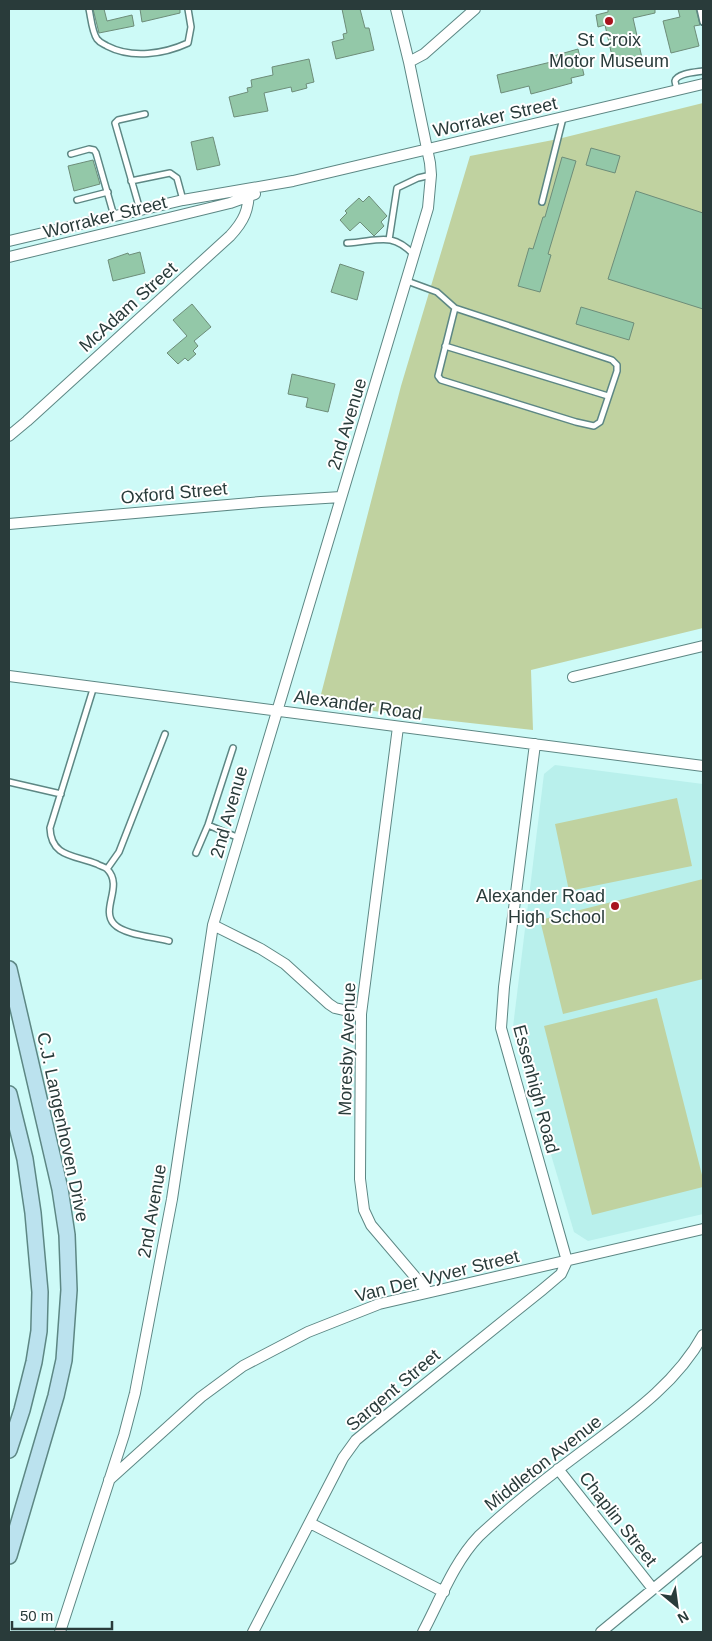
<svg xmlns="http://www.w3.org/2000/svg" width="712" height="1641" font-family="Arial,sans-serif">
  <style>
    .built { fill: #b9f0ec }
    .green { fill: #c0d2a0 }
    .building { fill: #93c8a8; stroke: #6d8d79 }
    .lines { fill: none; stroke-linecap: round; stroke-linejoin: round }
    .service-casing { stroke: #5d8784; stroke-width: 8 }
    .minor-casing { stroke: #5d8784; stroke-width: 12 }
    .secondary-casing { stroke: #5d8784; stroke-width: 18 }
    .service { stroke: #fff; stroke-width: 5 }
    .minor { stroke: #fff; stroke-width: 10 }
    .secondary { stroke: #bbe2ee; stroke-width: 15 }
    .poi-dot { fill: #a8131d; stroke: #fff; stroke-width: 2 }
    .labels { text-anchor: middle; stroke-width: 4; stroke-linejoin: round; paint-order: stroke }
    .poi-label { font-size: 18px; fill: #293b3a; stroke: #fff }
    .street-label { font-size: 18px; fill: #293b3a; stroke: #fff }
  </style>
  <rect width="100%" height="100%" fill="#cdfaf7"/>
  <path class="built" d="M555 765 703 784V1214L588 1241 574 1232 513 1027 544 774Z"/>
  <path class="green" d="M703 103V628L531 670 533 730 399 715 319 702 401 386 470 156 558 139Z
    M677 798 692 866 569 891 555 824Z
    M703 879V979L563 1014 540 920Z
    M657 998 703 1179V1187L592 1215 544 1026Z"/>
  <path class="building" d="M93 9H104L107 21 132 15 134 26 99 33Z
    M140 9H180V13L142 22Z
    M342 9H360L365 28H369L374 50 336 59 332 42 344 39 343 34 347 33Z
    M608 9H655V13L633 18 642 58 614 65 605 25 598 27 596 15 608 12Z
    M678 9H696L700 25 694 26 699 46 671 53 663 21 680 17Z
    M578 49 584 75 571 78 572 83 531 94 529 86 501 93 497 75 551 62 550 57Z
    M309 59 314 82 306 84 307 88 292 92 291 87 264 93 268 111 234 117 229 97 248 92 247 88 252 87 251 80 273 75 272 67Z
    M213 137 220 165 197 170 191 142Z
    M591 148 620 156 615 173 586 165Z
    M562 157 576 161 548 254 551 255 540 292 518 286 529 248 533 249 543 217H545Z
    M93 160 100 184 74 191 68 166Z
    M636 191 703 213V309L608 279Z
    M369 196 387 216 381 222 384 226 374 236 360 222 350 231 340 220 347 213 345 211 359 198 363 202Z
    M140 252 145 273 113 281 108 260 128 253 129 255Z
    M340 264 364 272 357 300 331 292Z
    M192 304 211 327 194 341 198 346 193 351 196 354 188 361 185 358 178 364 167 353 187 336 173 320Z
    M581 307 634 323 629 340 576 324Z
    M292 374 335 384 328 412 306 407 308 398 288 394Z"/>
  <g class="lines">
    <defs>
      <path id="service" d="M89 9C91 18 92 32 97 39 100 43 104 44 107 46 132 59 164 54 188 43L191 27 188 9
        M700 9 703 22
        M677 90C677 89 675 82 675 81 677 73 697 72 703 71
        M71 154 89 149 94 150 96 153 114 216
        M131 181 170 173 177 178 183 200
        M77 200 108 192
        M542 202 563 118
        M140 210 115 123 118 120 145 114
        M389 240 397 188 418 178 431 175
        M347 243C376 242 391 230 414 255
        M407 281 437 292 455 308 612 360 617 365V371L600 422 594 426 576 422 441 380 438 376 455 308
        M445 346 608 396
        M94 686 50 828C51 858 76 855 97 864 100 866 105 867 107 869 124 886 100 909 114 924 124 935 155 937 169 941
        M9 782 61 794
        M208 825 239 838
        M196 853 208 825 233 748
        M107 869 119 852 165 734"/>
      <path id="minor" d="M409 62 424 54 475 9
        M9 241 183 200 293 181 703 84
        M9 257 230 203 255 194
        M9 436 27 421 230 236C244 221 249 210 249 189
        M9 524 261 502 341 497
        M9 676 703 766
        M573 677 703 646
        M398 727 361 1014 360 1179 364 1210 371 1225 428 1292
        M213 925 261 949 285 964 329 1004 335 1008 361 1014
        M558 1469 653 1589
        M109 1480 201 1397 243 1366 308 1332 379 1304 703 1229
        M310 1523 444 1592
        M60 1632 124 1435 135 1393 172 1199 213 925 428 208 431 175 430 163 409 62 396 9
        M253 1632 343 1458 356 1440 367 1431 542 1290 561 1274 567 1261 501 1028 504 987 535 744
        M423 1632C440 1600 454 1562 479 1536 511 1506 545 1479 580 1453 625 1419 675 1386 703 1335
        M601 1632 703 1548"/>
      <path id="secondary" d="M9 969 60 1189 67 1235 69 1290 64 1360 56 1396 9 1556
        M9 1094 25 1159 33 1213 40 1292 39 1331 34 1362 22 1410 9 1450"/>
    </defs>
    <use href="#service" class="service-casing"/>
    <use href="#minor" class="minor-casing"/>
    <use href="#secondary" class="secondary-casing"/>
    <use href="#service" class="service"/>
    <use href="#minor" class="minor"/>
    <use href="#secondary" class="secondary"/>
  </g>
  <g class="poi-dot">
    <circle cx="609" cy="21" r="5"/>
    <circle cx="615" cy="906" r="5"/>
  </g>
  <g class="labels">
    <g class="poi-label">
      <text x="609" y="46">St Croix<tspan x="609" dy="21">Motor Museum</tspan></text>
      <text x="605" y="902" text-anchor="end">Alexander Road<tspan x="605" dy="21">High School</tspan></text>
    </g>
    <g class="street-label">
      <text transform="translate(495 117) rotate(-13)" y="6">Worraker Street</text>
      <text transform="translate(105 217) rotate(-14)" y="6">Worraker Street</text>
      <text transform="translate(128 307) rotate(-42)" y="6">McAdam Street</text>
      <text transform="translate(347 424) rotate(-73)" y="6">2nd Avenue</text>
      <text transform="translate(174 493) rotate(-5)" y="6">Oxford Street</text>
      <text transform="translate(358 705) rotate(8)" y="6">Alexander Road</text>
      <text transform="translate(229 812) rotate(-74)" y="6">2nd Avenue</text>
      <text transform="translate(347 1049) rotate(-88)" y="6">Moresby Avenue</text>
      <text transform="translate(536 1089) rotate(75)" y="6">Essenhigh Road</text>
      <text transform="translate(63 1127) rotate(78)" y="6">C.J. Langenhoven Drive</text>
      <text transform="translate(152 1211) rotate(-80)" y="6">2nd Avenue</text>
      <text transform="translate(437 1276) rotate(-14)" y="6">Van Der Vyver Street</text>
      <text transform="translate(393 1390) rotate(-40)" y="6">Sargent Street</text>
      <text transform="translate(543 1463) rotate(-38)" y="6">Middleton Avenue</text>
      <text transform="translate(618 1519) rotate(52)" y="6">Chaplin Street</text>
    </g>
  </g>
  <rect width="712" height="1641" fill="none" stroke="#293b3a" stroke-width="20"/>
  <g transform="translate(677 1606) rotate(151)" stroke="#ffffff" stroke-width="4" paint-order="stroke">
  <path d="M0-4L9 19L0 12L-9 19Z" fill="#293b3a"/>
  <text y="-8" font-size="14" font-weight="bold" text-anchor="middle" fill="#293b3a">N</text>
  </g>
  <path d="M12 1621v8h100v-8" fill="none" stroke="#293b3a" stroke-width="2.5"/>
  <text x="20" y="1621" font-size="15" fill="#293b3a" stroke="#ffffff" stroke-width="4" paint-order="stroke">50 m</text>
</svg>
